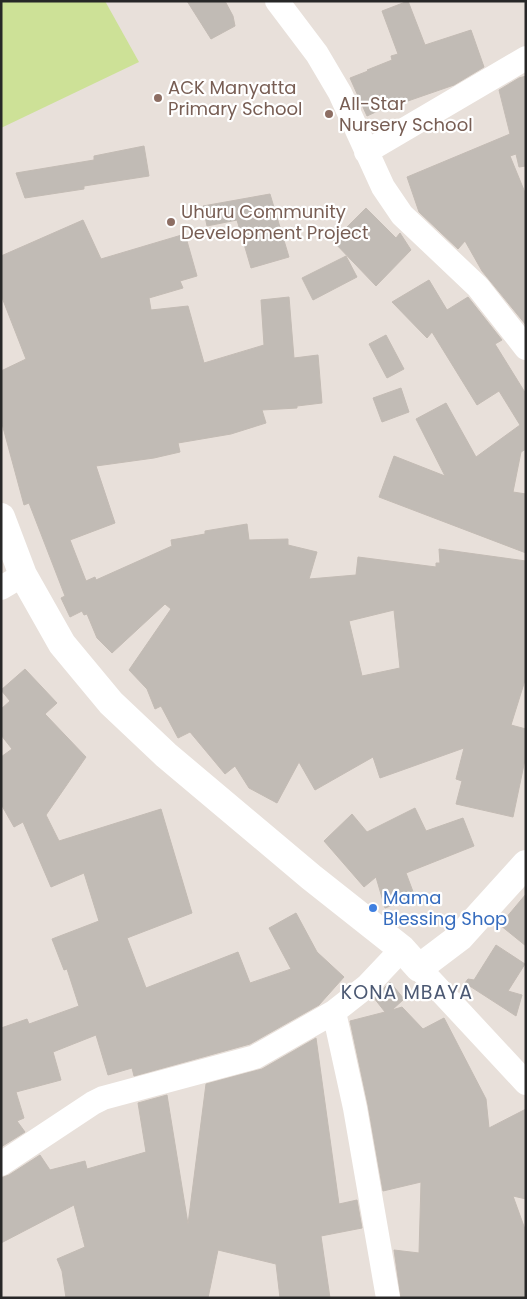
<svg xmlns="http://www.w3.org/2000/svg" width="527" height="1299" font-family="Poppins,sans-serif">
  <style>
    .pitch { fill: #cde197 }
    .building { fill: #c1bbb5; stroke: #c3bbb4; fill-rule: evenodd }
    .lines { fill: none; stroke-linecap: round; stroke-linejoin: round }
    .street { stroke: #fff; stroke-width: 24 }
    .secondary { stroke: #fff; stroke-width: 28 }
    .education-dot { fill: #8d6e63; stroke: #fff; stroke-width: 2 }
    .shop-dot { fill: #3f7fe0; stroke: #fff; stroke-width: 2 }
    .labels { text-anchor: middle; stroke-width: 4.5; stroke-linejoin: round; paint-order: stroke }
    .education-label { font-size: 18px; fill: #785e54; stroke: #fff; text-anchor: start }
    .shop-label { font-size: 18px; fill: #366cbe; stroke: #fff; text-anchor: start }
    .neighbourhood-label { font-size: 19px; letter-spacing: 1px; fill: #4c5973; stroke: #fff }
  </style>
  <rect width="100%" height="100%" fill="#e8e0da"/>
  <path class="pitch" d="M1 1H105L139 62 1 128Z"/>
  <path class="building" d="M187 1H225L233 16 235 26 211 39Z
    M408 1 425 45 471 30 484 67 454 85 405 102 404 99 367 116 350 78 368 71 367 70 392 60 391 56 398 54 382 11Z
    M526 76V166L519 167 516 154 510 156 526 195V325L482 271 465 241 458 249 419 212 407 177 510 134 499 90 519 78Z
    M144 146 149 176 84 186V189L25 198 16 173 94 160V156Z
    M270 194 289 257 251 268 237 220 207 226 203 206Z
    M366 208 396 238 400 233 411 250 376 286 333 241Z
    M83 220 101 259 185 234 197 276 180 281 183 288 149 298 151 310 188 306 204 363 264 345 261 300 289 297 294 358 318 355 322 403 297 406V408L262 410 266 423 231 434 178 443 180 452 154 458 96 466 115 523 70 540 86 581 95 577 96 580 172 546 171 540 205 534V531L247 524 249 540 288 539V545L317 552 309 579 356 575 358 557 436 567V563H440L439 549 526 561V677L511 725 526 729V755L513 817 456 804 462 781 456 779 464 748 380 778 373 757 315 790 299 762 277 803 249 788 235 766 225 774 190 732 178 738 161 706 155 709 147 689 129 670 171 609 165 604 112 653 97 638 87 614 84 615 82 611 70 617 61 598 65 596 29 503 24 505 1 420V371L26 359 1 295V256ZM394 610 400 668 362 676 349 621Z
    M346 256 357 277 313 300 302 278Z
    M429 280 447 310 468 297 502 340 495 344 526 394V449L521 452 513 492 526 494V553L379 497 394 456 445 476 416 419 446 403 476 457 520 425 499 391 477 405 432 332 427 338 392 302Z
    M386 335 404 369 387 378 369 344Z
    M401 388 409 412 382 422 373 398Z
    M25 669 57 703 45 714 86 757 46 815 59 841 161 809 192 913 127 938 146 988 238 952 250 983 291 969 269 928 296 913 317 952 344 977 319 1005 250 1044 134 1076 132 1068 108 1075 96 1035 53 1052 61 1080 16 1092 24 1118 17 1121 25 1132 1 1147V1028L27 1019 29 1024 79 1006 67 969 64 970 52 939 99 921 84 873 51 887 23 822 14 827 1 804V757L12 749 1 735V709L10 701 1 690Z
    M415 808 426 831 463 818 474 846 406 873 415 897 385 908 376 877 364 887 324 841 352 814 367 832Z
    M526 894V946L500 925Z
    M496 945 525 964 508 991 522 995 516 1016 465 983 468 979 474 980Z
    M390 982 404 999 392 1010 402 1007 423 1029 444 1018 486 1099 489 1128 526 1109V1199L513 1196 526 1232V1298H401L394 1250 419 1253 421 1182 383 1191 368 1105 350 1021 385 1012 374 998Z
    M316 1038 339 1204 357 1200 362 1228 321 1236 330 1298H280L276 1264 218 1250 208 1298H66L62 1271 57 1259 85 1247 74 1205 1 1243V1178L9 1175 40 1155 50 1170 85 1161 87 1169 146 1152 138 1103 167 1095 188 1224 206 1084 262 1069Z"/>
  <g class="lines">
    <path class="street" d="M277 1 317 54 340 93 383 187 402 215 478 287 526 348
      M366 152 526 58
      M1 588 23 575
      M419 968 526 1083
      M1 1164 93 1103 103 1098 255 1057 334 1012
      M388 1298 355 1108 334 1012 367 986 402 949"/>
    <path class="secondary" d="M1 517 23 575 62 644 111 703 166 755 311 877 402 949 419 968 460 937 526 864"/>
  </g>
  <g class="education-dot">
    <circle cx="158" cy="98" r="5"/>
    <circle cx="329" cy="114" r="5"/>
    <circle cx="171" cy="222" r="5"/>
  </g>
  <circle class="shop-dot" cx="373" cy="908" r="5"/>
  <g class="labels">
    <g class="education-label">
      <text x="168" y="94">ACK Manyatta<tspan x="168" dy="21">Primary School</tspan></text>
      <text x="339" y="110">All-Star<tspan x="339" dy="21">Nursery School</tspan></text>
      <text x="181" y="218">Uhuru Community<tspan x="181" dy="21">Development Project</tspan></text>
    </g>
    <g class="shop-label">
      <text x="383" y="904">Mama<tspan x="383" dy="21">Blessing Shop</tspan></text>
    </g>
    <g class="neighbourhood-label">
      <text x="407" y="999">KONA MBAYA</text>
    </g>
  </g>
  <rect width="527" height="1299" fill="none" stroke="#272727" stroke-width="5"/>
</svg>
